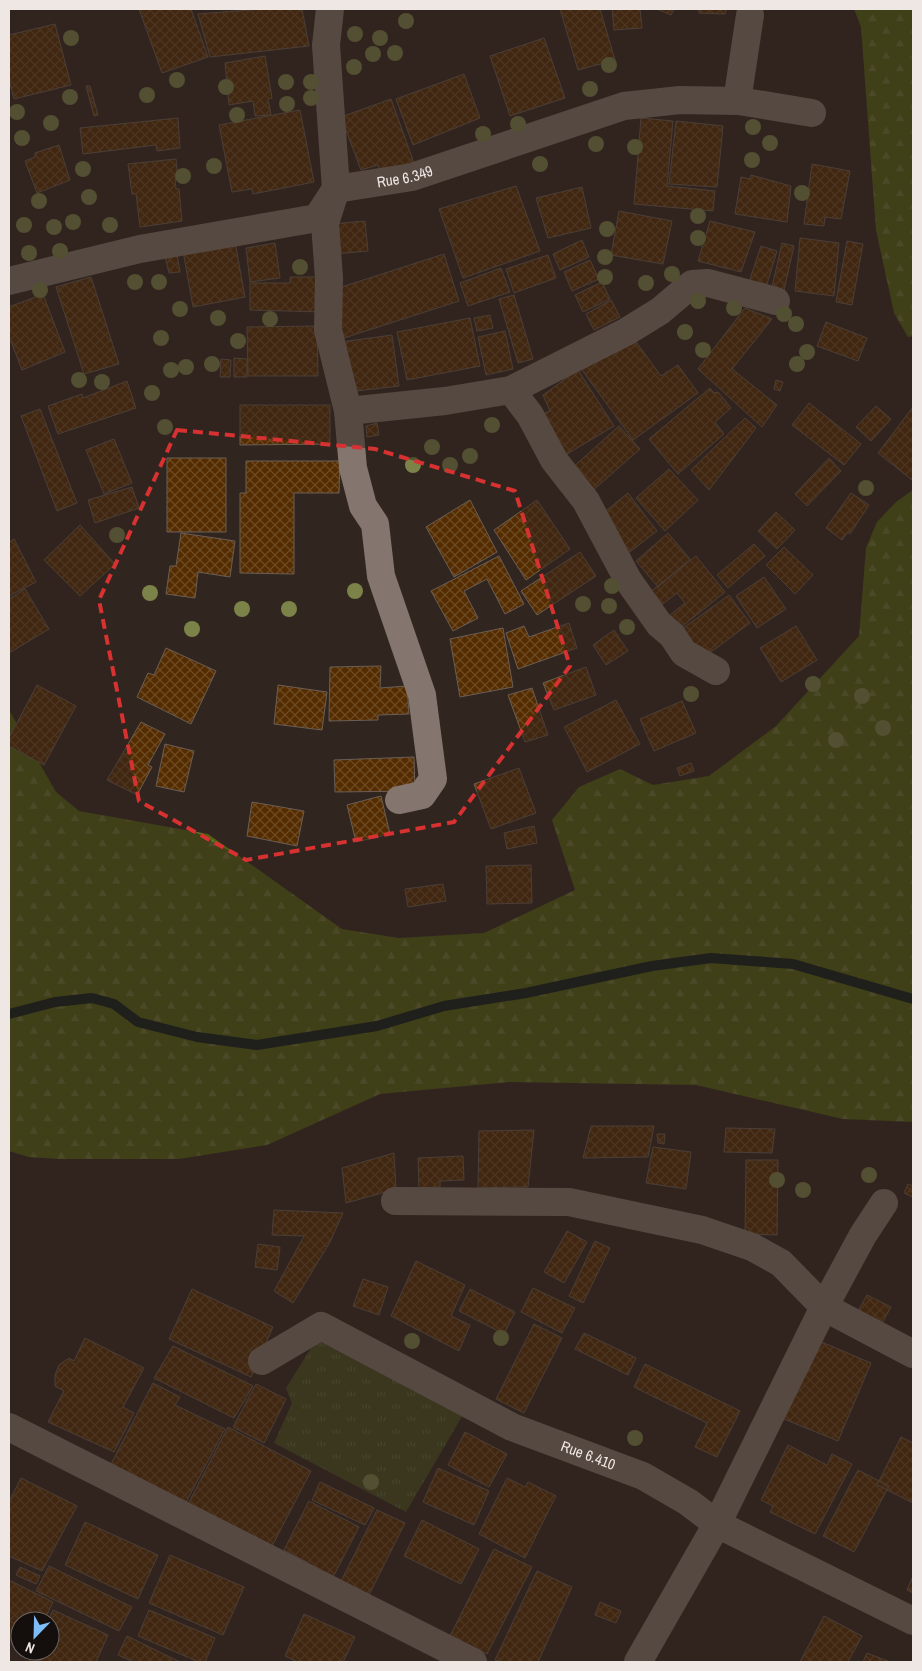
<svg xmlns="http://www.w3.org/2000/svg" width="922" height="1671" font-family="'Archivo Narrow',sans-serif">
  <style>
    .grass { fill: url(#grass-tufts) }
    .forest { fill: url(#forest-firs) }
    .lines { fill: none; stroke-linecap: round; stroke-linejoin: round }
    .stream { stroke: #0b191a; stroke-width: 10 }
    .building { fill: url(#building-cross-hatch); stroke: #6a5e55 }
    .street { stroke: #84756e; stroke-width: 28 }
    .tree { fill: #7c8349 }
    .marked { fill: none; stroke: #d73231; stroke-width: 4; stroke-dasharray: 10 6; stroke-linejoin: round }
    .labels { text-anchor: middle; stroke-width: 4; stroke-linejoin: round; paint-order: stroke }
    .street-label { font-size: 15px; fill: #efe7e3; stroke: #140f0c }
  </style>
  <defs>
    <pattern id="grass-tufts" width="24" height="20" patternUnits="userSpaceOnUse" patternTransform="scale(1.25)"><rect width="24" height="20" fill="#454f1e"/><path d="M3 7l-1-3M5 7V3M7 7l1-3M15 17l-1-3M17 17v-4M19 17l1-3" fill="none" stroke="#60683f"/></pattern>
    <pattern id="forest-firs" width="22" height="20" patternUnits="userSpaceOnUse" patternTransform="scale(1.25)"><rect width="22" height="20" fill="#515f10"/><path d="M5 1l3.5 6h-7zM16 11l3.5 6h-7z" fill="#6a7633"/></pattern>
    <pattern id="building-cross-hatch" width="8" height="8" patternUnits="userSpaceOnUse" patternTransform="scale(1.25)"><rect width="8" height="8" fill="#542c00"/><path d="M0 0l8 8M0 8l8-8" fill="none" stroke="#6d4b25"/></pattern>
  </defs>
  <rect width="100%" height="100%" fill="#31251f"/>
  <path class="grass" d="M316 1340 464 1413 406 1512 274 1443 292 1403 286 1388Z"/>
  <path class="forest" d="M854 9H913V336L908 337 894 313 876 230 861 27Z
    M913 490V1122L843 1119 696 1085 509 1082 380 1094 267 1145 179 1159H59L29 1157 9 1151V710L56 792 79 811 208 834 342 929 399 938 484 933 575 890 552 820 579 787 620 769 653 785 709 776 776 726 859 636 866 548 877 522 896 502Z"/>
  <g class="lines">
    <path class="stream" d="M9 1014 55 1002 92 998 114 1004 138 1022 197 1037 257 1045 377 1026 444 1006 526 993 652 966 711 958 793 964 913 999"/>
  </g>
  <path class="building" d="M139 9H191L208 57 162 73Z
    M262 9H302L309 46 210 57 198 14Z
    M560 9H600L615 60 578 70Z
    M612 9H640L642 28 614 30Z
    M657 9H674L671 15Z
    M699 9H726L725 14 699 13Z
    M55 24 71 85 14 99 9 79V35Z
    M544 38 565 98 510 116 490 56Z
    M265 56 272 98 268 99 271 115 255 116 253 101 229 105 225 63Z
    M464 74 480 118 413 145 396 99Z
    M86 86H90L98 115 94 116Z
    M391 99 414 163 381 173 378 165 361 170 341 117Z
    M300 110 314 182 253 194 252 189 232 192 219 125Z
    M178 118 180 148 157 151 156 145 83 154 80 128Z
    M641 118 673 121 667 186 715 191 713 211 634 204Z
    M676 121 723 126 717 187 669 184Z
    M59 145 70 180 37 193 25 161 35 157V153Z
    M176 159 178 178 175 179 176 189H179L182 221 140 227 136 194H132L128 164Z
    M812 164 850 171 841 219 825 217 824 226 804 224Z
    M751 175 791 186 787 222 735 214 741 177 750 179Z
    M516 186 540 251 463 278 439 209Z
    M582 187 591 228 548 238 536 198Z
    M619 211 672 221 663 264 611 255Z
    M365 221 368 251 335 254 332 224Z
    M710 221 755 232 741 272 698 261Z
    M800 238 839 243 834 296 795 291Z
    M582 240 589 257 560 270 553 254Z
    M847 241 863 244 852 305 836 302Z
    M235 242 245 297 193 307 183 251Z
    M275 243 280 278 250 282 246 248Z
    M782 243 794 246 782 299 770 296Z
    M761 246 777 251 764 294 747 288Z
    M177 254 180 272 169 273 165 256Z
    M444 254 459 301 344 338 329 291Z
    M548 255 556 278 514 293 506 269Z
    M590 260 599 279 572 291 564 272Z
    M501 268 510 292 468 306 460 283Z
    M91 277 119 364 84 374 56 287Z
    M290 277H325L324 312 250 310V283H290Z
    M602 282 610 299 583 312 575 295Z
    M43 294 65 352 22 370 9 336V307Z
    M514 295 533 359 518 363 499 299Z
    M611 300 620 317 594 330 586 314Z
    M745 308 772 319 732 369 777 405 762 427 698 369Z
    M490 315 493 328 477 331 474 318Z
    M470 318 480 366 407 380 397 332Z
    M826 322 867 338 858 361 817 346Z
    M317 326 318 376H248L247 327Z
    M505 331 513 369 486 375 478 337Z
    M392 335 399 386 348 392 341 342Z
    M631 335 661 376 678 365 698 393 633 440 582 370Z
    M234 358 247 359V377H234Z
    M221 359 231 360 230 377H220Z
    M578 370 614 426 562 457 542 414 550 411 543 395Z
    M776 380 783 382 780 391 774 389Z
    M127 381 136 408 58 434 48 406 82 394 83 398Z
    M710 388 714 393 718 392 731 408 715 422 724 434 678 474 649 439Z
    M809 403 861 444 844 465 792 425Z
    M240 405H330V444L240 445Z
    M876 406 891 419 871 441 856 427Z
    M913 407V479L912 480 878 453Z
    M40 409 77 503 57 511 21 416Z
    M745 418 756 428 709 490 691 470Z
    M377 423 379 435 367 437 366 426Z
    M619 426 640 449 591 492 571 469Z
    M114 439 132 483 104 494 86 450Z
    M167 458H226V532H167Z
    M829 458 841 471 807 506 795 494Z
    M246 461H340L339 493H294V574L240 573V493H246Z
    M669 469 698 500 665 531 636 498Z
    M132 487 139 508 95 523 88 500Z
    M628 493 657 531 627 554 598 517Z
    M851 493 869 505 850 534 848 532 842 540 826 528Z
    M470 500 497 552 454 577 426 527Z
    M537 500 570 549 526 580 494 530Z
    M776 512 795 530 777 549 758 531Z
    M80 525 115 564 80 596 44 560Z
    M181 533 235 541 230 577 198 572 195 598 166 594 170 566H176Z
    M668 533 690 559 658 587 636 561Z
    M14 539 36 582 9 596V542Z
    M754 544 765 556 728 588 717 575Z
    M784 547 813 575 795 594 766 565Z
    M580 552 596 576 537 615 521 591Z
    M499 556 524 604 505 614 487 579 464 591 478 618 453 631 431 591Z
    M696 556 725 592 674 633 664 620 685 603 677 593 656 609 645 596Z
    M764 577 786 609 757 628 736 596Z
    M25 589 49 629 9 653V599Z
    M729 595 750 623 703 658 682 629Z
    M569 623 577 648 518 669 506 633 524 626 529 637Z
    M796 626 817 660 781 682 760 648Z
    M503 628 513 687 460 697 450 639Z
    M614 630 628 651 606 665 593 645Z
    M166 648 216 671 191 724 137 697 148 673 154 675Z
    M381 666 380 688 407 686 409 714 378 715V720L329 721 330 667Z
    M586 667 596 695 554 710 543 683Z
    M37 685 76 706 44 765 9 746V738Z
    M278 685 327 692 322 730 274 724Z
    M532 688 548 735 525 742 508 695Z
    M616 700 640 744 587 772 564 727Z
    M682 701 696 733 654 751 640 719Z
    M141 722 165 734 148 765 152 767 137 795 107 780Z
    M165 744 194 751 184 792 156 786Z
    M414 757 415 791 335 792 334 760Z
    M691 763 694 771 680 776 677 768Z
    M519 768 536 813 491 829 474 784Z
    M381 796 390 834 356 842 347 805Z
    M252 802 304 811 297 846 247 836Z
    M534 826 537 843 507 849 504 833Z
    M531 865 532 903 487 904 486 866Z
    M443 884 446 901 408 907 405 889Z
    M591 1126H654L648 1157 583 1158Z
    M726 1128 775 1129 772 1153 724 1152Z
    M534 1130 528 1187 478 1188 479 1131Z
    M657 1134H665L664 1144 658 1143Z
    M653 1147 691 1152 686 1189 646 1183Z
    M394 1153 396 1189 346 1203 342 1168Z
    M463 1156 464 1180 440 1181V1187L419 1188 418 1158Z
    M746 1160H778L777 1235 745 1234Z
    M908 1184 913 1186V1197L904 1193Z
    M274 1210 343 1213 330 1242 293 1303 274 1291 304 1236 272 1235Z
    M567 1231 587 1242 564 1283 544 1272Z
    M595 1241 610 1248 583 1303 569 1296Z
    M258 1244 280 1247 277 1270 255 1267Z
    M416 1261 465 1285 451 1316 470 1325 459 1351 391 1316Z
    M363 1279 388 1287 379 1315 353 1306Z
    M533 1288 575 1308 562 1333 521 1312Z
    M192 1289 273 1327 251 1377 169 1339Z
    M470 1289 515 1312 504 1334 459 1311Z
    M867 1295 891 1307 881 1325 858 1311Z
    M534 1324 562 1338 524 1413 496 1399Z
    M584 1333 636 1358 628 1375 575 1349Z
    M85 1338 144 1368 123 1407 134 1413 114 1452 48 1422 64 1391 55 1386V1375L59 1365 69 1358 74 1361Z
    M817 1340 871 1363 838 1441 784 1419Z
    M173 1346 253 1386 234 1418 154 1378Z
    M645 1364 740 1411 717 1457 695 1447 707 1423 634 1387Z
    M153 1383 180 1397 175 1405 225 1429 185 1504 109 1468Z
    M256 1384 286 1399 264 1443 233 1427Z
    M228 1427 311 1471 268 1554 185 1510Z
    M465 1432 507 1454 489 1487 448 1465Z
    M901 1437 913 1443V1503L877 1485Z
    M788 1445 827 1465 832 1454 852 1464 815 1534 770 1512 773 1506 761 1500Z
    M438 1468 489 1491 474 1525 423 1502Z
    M858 1470 889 1486 854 1552 823 1536Z
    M21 1478 77 1506 42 1571 9 1556V1502Z
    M507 1478 525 1487 528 1482 556 1496 525 1558 479 1534Z
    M320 1482 374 1508 365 1525 312 1500Z
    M309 1501 359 1527 332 1579 305 1565 307 1562 284 1550Z
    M377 1510 405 1523 366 1601 338 1587Z
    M422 1520 479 1549 461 1584 404 1556Z
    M85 1522 158 1555 138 1599 65 1565Z
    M494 1549 532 1567 487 1654 450 1636Z
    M170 1555 244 1587 223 1635 149 1603Z
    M49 1566 132 1607 119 1631 36 1591Z
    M20 1567 40 1576 36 1584 16 1575Z
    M537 1571 572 1587 538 1662H501L495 1660Z
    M913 1576V1593L907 1590Z
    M9 1580 53 1602 44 1621H20V1644L9 1638Z
    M600 1602 621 1611 616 1623 595 1615Z
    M53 1610 108 1635 96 1662H29L34 1651H50V1621H48Z
    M149 1610 215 1638 205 1662H199L138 1636Z
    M304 1614 355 1637 343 1662H298L285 1656Z
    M824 1616 862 1636 848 1662H800Z
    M127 1636 180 1662H134L118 1655Z
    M867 1653 890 1662H863Z"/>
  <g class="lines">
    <g class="street">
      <path d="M330 9 326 45 336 189 325 223 329 278 328 330 348 411 353 468 363 506 375 524 381 576 422 695 433 779 422 795 399 800"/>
      <path d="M739 101V88L750 15"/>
      <path id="s1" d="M9 281 140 249 317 218 336 189 412 177 624 106 680 100 739 101 812 113"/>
      <path d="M511 390 530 415 554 460 586 501 628 580 659 624 672 635 684 653 716 671"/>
      <path d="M348 411 445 401 511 390 626 332 660 311 692 284 708 283 776 301"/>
      <path d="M395 1201 569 1202 702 1230 752 1247 781 1263 824 1307 717 1524 638 1662"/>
      <path d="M884 1203 863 1235 824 1307 913 1354"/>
      <path id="s2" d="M262 1361 321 1326 512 1427 643 1476 688 1502 717 1524 913 1621"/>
      <path d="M9 1427 473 1662"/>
    </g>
  </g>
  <g class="tree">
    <circle cx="406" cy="21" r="8"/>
    <circle cx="355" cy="34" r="8"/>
    <circle cx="71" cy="38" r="8"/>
    <circle cx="380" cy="38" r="8"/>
    <circle cx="395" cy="53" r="8"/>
    <circle cx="373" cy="54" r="8"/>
    <circle cx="609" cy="65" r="8"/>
    <circle cx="354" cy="67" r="8"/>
    <circle cx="177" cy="80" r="8"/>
    <circle cx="286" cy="82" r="8"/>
    <circle cx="311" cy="82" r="8"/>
    <circle cx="226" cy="87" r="8"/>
    <circle cx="590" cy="89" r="8"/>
    <circle cx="147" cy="95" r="8"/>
    <circle cx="70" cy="97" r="8"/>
    <circle cx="311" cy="98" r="8"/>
    <circle cx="287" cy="104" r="8"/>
    <circle cx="17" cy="112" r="8"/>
    <circle cx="237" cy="115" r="8"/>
    <circle cx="51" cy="123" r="8"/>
    <circle cx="518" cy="124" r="8"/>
    <circle cx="753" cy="127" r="8"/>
    <circle cx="483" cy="134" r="8"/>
    <circle cx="22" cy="138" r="8"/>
    <circle cx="770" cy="143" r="8"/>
    <circle cx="596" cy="144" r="8"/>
    <circle cx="635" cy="147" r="8"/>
    <circle cx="752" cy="160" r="8"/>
    <circle cx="540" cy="164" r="8"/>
    <circle cx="214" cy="166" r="8"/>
    <circle cx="83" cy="169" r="8"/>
    <circle cx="183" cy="176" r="8"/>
    <circle cx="802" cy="193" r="8"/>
    <circle cx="89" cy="197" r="8"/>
    <circle cx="39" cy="201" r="8"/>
    <circle cx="698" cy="216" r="8"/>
    <circle cx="73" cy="222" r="8"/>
    <circle cx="24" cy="225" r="8"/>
    <circle cx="110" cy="225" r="8"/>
    <circle cx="54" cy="227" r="8"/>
    <circle cx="607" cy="229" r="8"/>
    <circle cx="698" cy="238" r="8"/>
    <circle cx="60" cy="251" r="8"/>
    <circle cx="29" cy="253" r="8"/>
    <circle cx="605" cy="257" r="8"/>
    <circle cx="300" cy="267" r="8"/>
    <circle cx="672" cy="274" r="8"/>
    <circle cx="605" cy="277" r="8"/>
    <circle cx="135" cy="282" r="8"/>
    <circle cx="159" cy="282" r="8"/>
    <circle cx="646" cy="283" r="8"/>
    <circle cx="40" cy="290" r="8"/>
    <circle cx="698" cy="301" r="8"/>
    <circle cx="734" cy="308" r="8"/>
    <circle cx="180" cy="309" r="8"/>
    <circle cx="784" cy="314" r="8"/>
    <circle cx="218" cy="318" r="8"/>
    <circle cx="270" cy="319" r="8"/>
    <circle cx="796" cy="324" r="8"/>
    <circle cx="685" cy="332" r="8"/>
    <circle cx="161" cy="338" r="8"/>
    <circle cx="238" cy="341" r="8"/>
    <circle cx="703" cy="350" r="8"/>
    <circle cx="807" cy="352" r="8"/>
    <circle cx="212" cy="364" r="8"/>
    <circle cx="797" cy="364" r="8"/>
    <circle cx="186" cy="367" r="8"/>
    <circle cx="171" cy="370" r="8"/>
    <circle cx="79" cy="380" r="8"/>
    <circle cx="102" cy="382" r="8"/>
    <circle cx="152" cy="393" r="8"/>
    <circle cx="492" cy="425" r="8"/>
    <circle cx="165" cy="427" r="8"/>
    <circle cx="432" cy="447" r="8"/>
    <circle cx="470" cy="456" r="8"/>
    <circle cx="413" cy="465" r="8"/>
    <circle cx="450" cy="465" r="8"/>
    <circle cx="866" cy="488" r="8"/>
    <circle cx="117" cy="535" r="8"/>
    <circle cx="612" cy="586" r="8"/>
    <circle cx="355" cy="591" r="8"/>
    <circle cx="150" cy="593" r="8"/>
    <circle cx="583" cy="604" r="8"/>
    <circle cx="609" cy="606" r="8"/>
    <circle cx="242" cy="609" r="8"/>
    <circle cx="289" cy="609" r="8"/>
    <circle cx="627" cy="627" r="8"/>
    <circle cx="192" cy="629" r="8"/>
    <circle cx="813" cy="684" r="8"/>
    <circle cx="691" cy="694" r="8"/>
    <circle cx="862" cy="696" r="8"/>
    <circle cx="883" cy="728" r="8"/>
    <circle cx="836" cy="740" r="8"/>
    <circle cx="869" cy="1175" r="8"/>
    <circle cx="777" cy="1180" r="8"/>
    <circle cx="803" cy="1190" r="8"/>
    <circle cx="501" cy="1338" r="8"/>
    <circle cx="412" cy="1341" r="8"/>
    <circle cx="635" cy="1438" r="8"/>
    <circle cx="371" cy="1482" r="8"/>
  </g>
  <path d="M0 0H922V1671H0ZM177 430 375 449 515 491 570 666 454 822 246 860 139 801 99 600Z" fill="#31251f" fill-opacity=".55" fill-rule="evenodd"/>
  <path class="marked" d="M177 430 375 449 515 491 570 666 454 822 246 860 139 801 99 600Z"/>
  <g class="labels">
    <g class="street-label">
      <text dy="5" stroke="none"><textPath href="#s1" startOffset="419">Rue 6.349</textPath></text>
      <text dy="5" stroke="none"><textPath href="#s2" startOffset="366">Rue 6.410</textPath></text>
    </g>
  </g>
  <rect width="922" height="1671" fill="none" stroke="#efe7e3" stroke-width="20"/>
  <g transform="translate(35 1636) rotate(203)"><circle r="24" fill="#140f0c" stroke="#6c6562"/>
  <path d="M0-4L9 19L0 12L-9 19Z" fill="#7dbef9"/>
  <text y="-8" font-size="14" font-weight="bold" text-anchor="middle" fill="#efe7e3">N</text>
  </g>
</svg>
